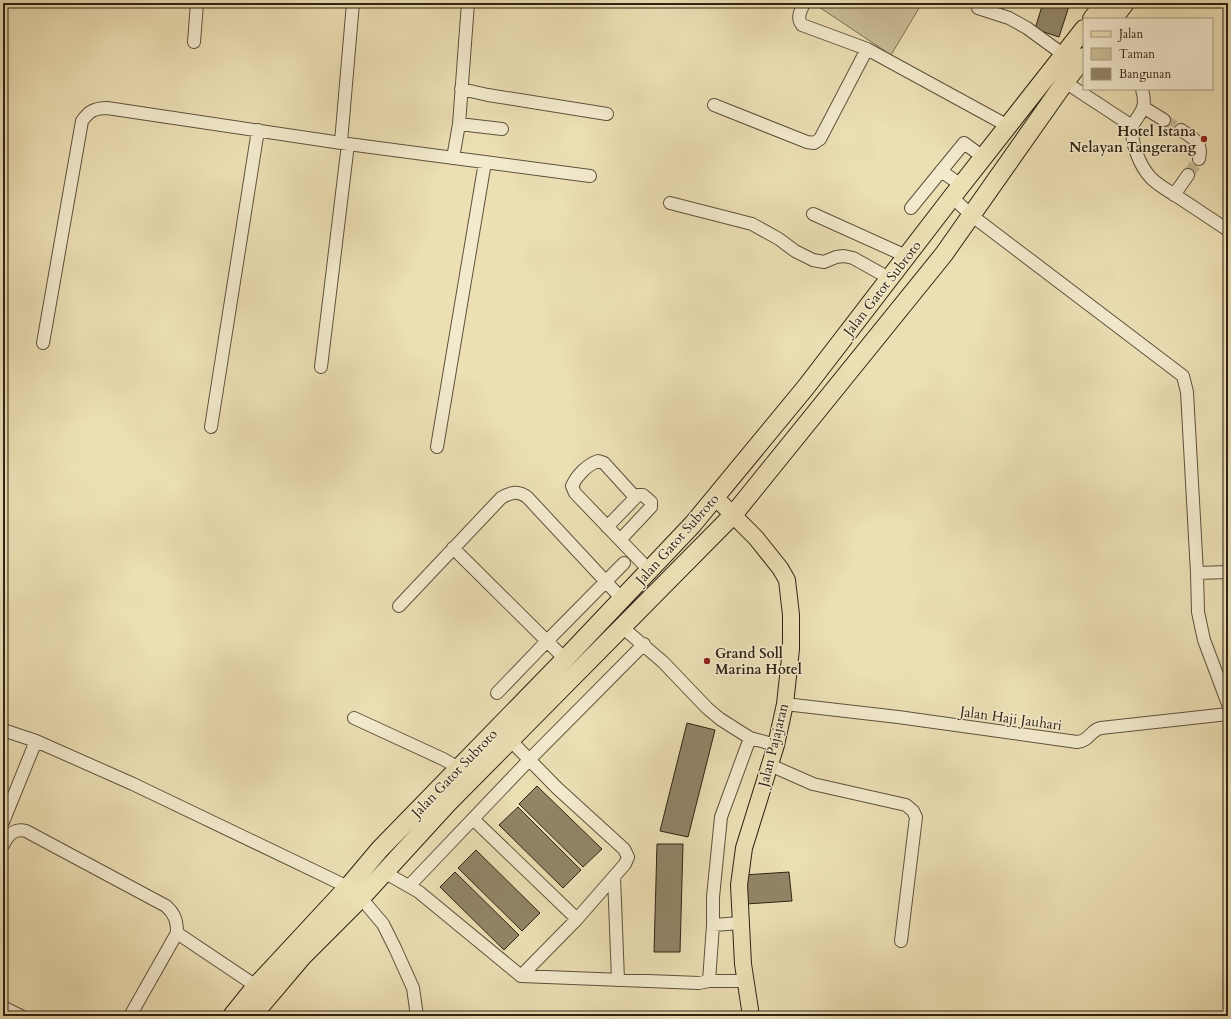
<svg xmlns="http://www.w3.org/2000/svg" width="1231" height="1019" font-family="Cardo,serif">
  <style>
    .green { fill: #ccbf99; stroke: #7e7156 }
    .building { fill: #918567; stroke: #2f2313 }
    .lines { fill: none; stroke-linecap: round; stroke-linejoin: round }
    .minor-tunnel { stroke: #c6b994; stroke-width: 12; stroke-dasharray: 12 6; stroke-linecap: butt }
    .minor-casing { stroke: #5e523b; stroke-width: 14 }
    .major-casing { stroke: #2f2313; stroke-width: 18 }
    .highway-casing { stroke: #2f2313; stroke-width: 20 }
    .minor { stroke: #f3eace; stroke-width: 12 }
    .major { stroke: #ecdfb4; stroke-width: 16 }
    .highway { stroke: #ecdfb4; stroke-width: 18 }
    .poi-dot { fill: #8f2418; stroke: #f3eace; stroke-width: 1.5 }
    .labels { text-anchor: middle; stroke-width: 3; stroke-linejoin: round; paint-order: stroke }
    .poi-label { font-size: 14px; font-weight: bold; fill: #2f2313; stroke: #f3eace; text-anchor: end }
    .street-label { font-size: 14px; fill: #2f2313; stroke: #f3eace }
  </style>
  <rect width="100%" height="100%" fill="#ecdfb4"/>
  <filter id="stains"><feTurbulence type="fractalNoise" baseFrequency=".005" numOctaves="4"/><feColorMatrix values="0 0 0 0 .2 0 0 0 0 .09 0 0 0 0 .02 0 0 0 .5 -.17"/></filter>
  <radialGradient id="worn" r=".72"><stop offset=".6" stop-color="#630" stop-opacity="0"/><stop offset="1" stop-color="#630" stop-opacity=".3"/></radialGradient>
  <path class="green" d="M813 3H922L891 55Z"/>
  <path class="building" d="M990 3 1005 4 1001 13 988 8Z
    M1033 3H1070L1059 37 1035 29 1042 6Z
    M687 723 715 730 688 837 660 831Z
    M537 786 602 849 583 867 519 804Z
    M518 807 581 870 563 888 499 825Z
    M657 844H683L680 952H654Z
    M476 850 540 913 522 931 458 868Z
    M455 872 519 935 504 950 440 887Z
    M789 872 792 901 746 904 744 875Z"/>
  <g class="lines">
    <path class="minor-tunnel" d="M1164 120 1181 130
      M1188 175 1199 159"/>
    <defs>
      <path id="minor" d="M804 3C801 11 796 17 802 25L867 49
        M978 8 1009 18 1027 28 1064 55
        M194 42 197 3
        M1065 82 1132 126C1131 143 1139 165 1151 178 1159 186 1169 191 1178 197 1195 208 1211 219 1228 230
        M461 89 488 95 607 114
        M714 105 807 142 814 143 820 139 867 49 1008 126
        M1143 107 1164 120
        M459 124 502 129
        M1132 126C1142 110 1147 108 1142 89
        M1181 130C1194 139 1203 142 1199 159
        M341 142 353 3
        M453 158 459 124 468 3
        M941 171 961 185
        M1174 195 1188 175
        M952 197 971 215 1183 376 1187 392 1197 573 1198 612 1204 640 1228 704
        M670 203 752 224 779 239 795 251 813 260 824 262 836 257 844 256 853 258 889 278
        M911 208 964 143 983 157
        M813 214 906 256
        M43 343 82 121C89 111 95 108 107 108L348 144 590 176
        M321 367 348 144
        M211 427 258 130
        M437 447 485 162
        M635 497 604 463 598 461C587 465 577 475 572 486L575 493 649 570
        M607 527 638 495H643L651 502V507L620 540
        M453 548 565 659
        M1197 573 1228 572
        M399 606 501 498C511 492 519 490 528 498L622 599
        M622 627 663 662 707 708 720 719 750 738 776 745
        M551 637 624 563
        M497 693 547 641
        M785 704 898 717 1077 742C1090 741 1090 730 1101 728L1228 714
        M354 718 443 759 459 768
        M3 730 36 741 133 784 348 887
        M510 740 557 788 624 849 628 857 625 864 577 919 521 976
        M770 765 813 784 906 805 913 811 916 817 901 941
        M473 819 577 919
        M3 822 36 741
        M3 845C8 835 14 828 26 831L166 906C175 914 177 921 177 933L130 1016
        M384 872 419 892 521 976 699 983 709 981H745
        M614 877 618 980
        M409 886 529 760 644 644
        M361 898 383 924 395 948 413 988 417 1016
        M713 925 741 923
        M177 933 256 986
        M709 981 713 925V897L721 817 750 738
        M3 1007 21 1016"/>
      <path id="major" d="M716 498 756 538 780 568 787 580 791 615V649L785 704 776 745 744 848 739 885 743 964 751 1016"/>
      <path id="highway" d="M1092 19 1104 3
        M1113 19 1125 3
        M232 1016 256 986 348 887 380 849 565 659 693 524 806 387 952 197 1084 29
        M252 1016 302 957 361 898 448 803 733 515 944 254 1065 82 1084 57"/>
    </defs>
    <use href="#minor" class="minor-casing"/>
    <use href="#major" class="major-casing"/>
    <use href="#highway" class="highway-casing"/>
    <use href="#minor" class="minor"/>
    <use href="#major" class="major"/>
    <use href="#highway" class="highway"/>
  </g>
  <g class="poi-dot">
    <circle cx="1204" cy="139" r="4"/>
    <circle cx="707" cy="661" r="4"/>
  </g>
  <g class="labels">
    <g class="poi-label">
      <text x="1196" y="136">Hotel Istana<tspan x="1196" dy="16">Nelayan Tangerang</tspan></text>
      <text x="715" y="658" text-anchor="start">Grand Soll<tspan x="715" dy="16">Marina Hotel</tspan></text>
    </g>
    <g class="street-label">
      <text transform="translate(882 288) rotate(-52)" y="5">Jalan Gatot Subroto</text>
      <text transform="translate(677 539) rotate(-48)" y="5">Jalan Gatot Subroto</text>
      <text transform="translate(1011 718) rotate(8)" y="5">Jalan Haji Jauhari</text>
      <text transform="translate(773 745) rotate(-76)" y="5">Jalan Pajajaran</text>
      <text transform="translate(454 773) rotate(-46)" y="5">Jalan Gatot Subroto</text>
    </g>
  </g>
  <rect width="1231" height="1019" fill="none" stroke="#ecdfb4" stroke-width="16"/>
  <rect x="4" y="4" width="1223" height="1011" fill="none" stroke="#2f2313" stroke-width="2"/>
  <rect x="8" y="8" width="1215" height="1003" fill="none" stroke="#2f2313"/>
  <rect x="1083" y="18" width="130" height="72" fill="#f3eace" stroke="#a59a83"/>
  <rect x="1091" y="31" width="20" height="6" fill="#ecdfb4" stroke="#a59a83"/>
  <text x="1119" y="38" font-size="12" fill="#2f2313">Jalan</text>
  <rect x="1091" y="48" width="20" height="12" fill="#ccbf99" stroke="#a59a83"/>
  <text x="1119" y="58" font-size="12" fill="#2f2313">Taman</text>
  <rect x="1091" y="68" width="20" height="12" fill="#918567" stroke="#a59a83"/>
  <text x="1119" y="78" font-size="12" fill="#2f2313">Bangunan</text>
  <rect width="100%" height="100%" filter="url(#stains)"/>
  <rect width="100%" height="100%" fill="url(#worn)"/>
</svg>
